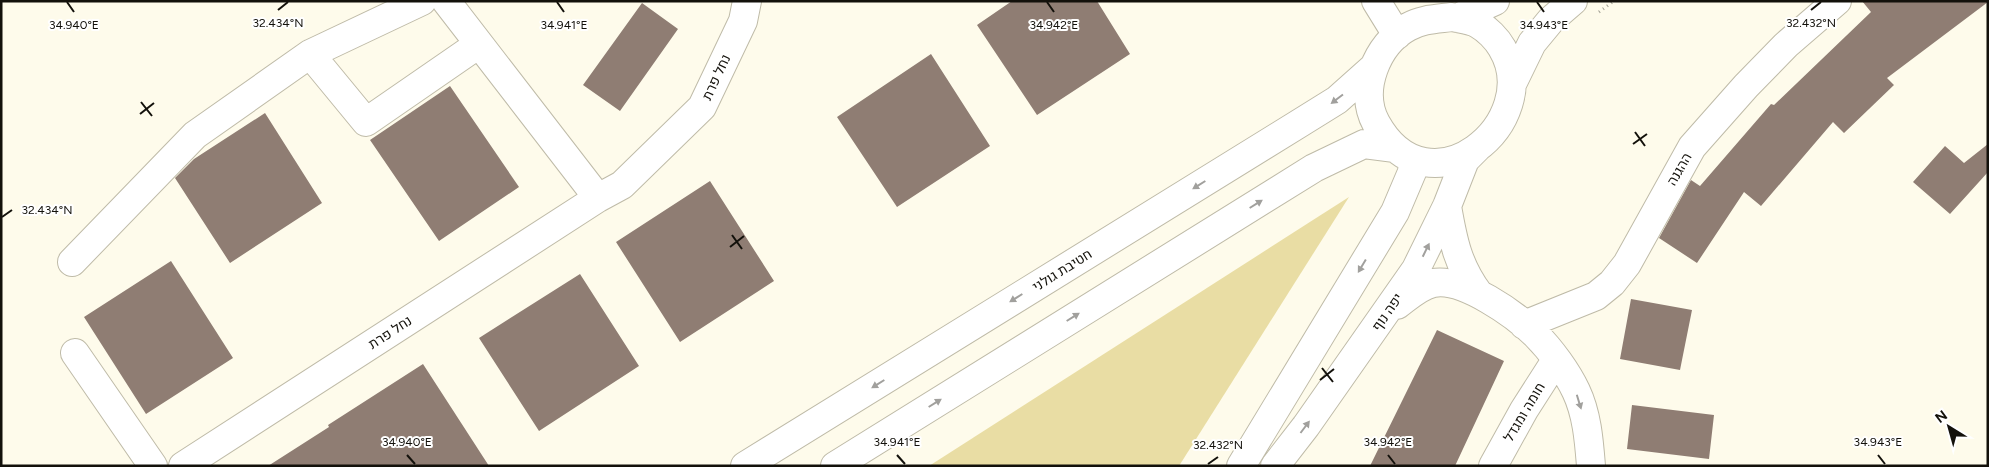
<svg xmlns="http://www.w3.org/2000/svg" width="1989" height="467" font-family="Figtree,Heebo,sans-serif">
  <style>
    .green { fill: #e9dda4 }
    .building { fill: #8f7d73 }
    .lines { fill: none; stroke-linecap: round; stroke-linejoin: round }
    .minor-casing { stroke: #bfbba8; stroke-width: 30 }
    .path { stroke: #a19f93; stroke-width: 3; stroke-dasharray: 1 4; stroke-linecap: butt }
    .minor { stroke: #fff; stroke-width: 28 }
    .oneway { fill: #a1a09d }
    .ticks { fill: none; stroke: #13110b; stroke-width: 2 }
    .labels { text-anchor: middle; stroke-width: 4; stroke-linejoin: round; paint-order: stroke }
    .street-label { font-size: 14px; fill: #13110b; stroke: #fff }
    .ticks-label { font-size: 12px; text-anchor: middle; fill: #13110b; stroke: #fff; stroke-width: 4; stroke-linejoin: round; paint-order: stroke }
  </style>
  <rect width="100%" height="100%" fill="#fefbeb"/>
  <path class="green" d="M1349 197 1179 466H929Z"/>
  <path class="building" d="M1012 1H1097L1130 54 1037 115 977 25Z
    M1862 1 1988 2 1887 78 1894 85 1844 133 1833 122 1761 206 1744 192 1697 263 1659 238 1691 180 1700 186 1771 104 1774 105 1871 12Z
    M642 3 678 29 620 111 583 85Z
    M931 54 990 146 897 207 837 117Z
    M450 86 519 187 439 241 370 140Z
    M265 113 322 203 230 263 175 178 194 159Z
    M1988 144V172L1950 214 1913 182 1945 146 1964 163Z
    M710 181 774 281 680 342 616 242Z
    M171 261 233 358 146 414 84 317Z
    M580 274 639 366 539 431 479 338Z
    M1631 299 1692 310 1680 370 1620 359Z
    M1437 330 1504 361 1455 466H1370Z
    M423 364 489 466H268L329 427 328 425Z
    M1632 405 1714 415 1709 459 1627 449Z"/>
  <g class="lines">
    <defs>
      <path id="minor" d="M446 1 598 198 622 185 702 107 743 21 747 1
        M1376 1 1397 35
        M1452 17C1460 19 1471 20 1478 24 1487 29 1497 39 1502 48 1546 121 1429 219 1376 123 1358 90 1377 44 1408 27 1422 19 1437 19 1452 17Z
        M1457 18 1495 1
        M310 54 366 122 479 44
        M1513 82 1532 43 1551 20 1573 1
        M1447 206C1453 241 1458 266 1479 294
        M72 262 195 135 310 54 422 1
        M1397 305C1408 297 1419 286 1433 283 1463 277 1516 315 1536 335 1551 350 1567 372 1576 391 1587 414 1589 441 1591 466
        M1524 325 1596 296 1612 283 1627 264 1692 147 1746 86 1786 45 1837 1
        M75 353 153 466
        M183 466 598 198
        M745 466 1300 123 1337 100 1374 67
        M835 466 1314 168 1364 144 1395 148
        M1241 466 1395 212 1412 172 1413 160
        M1275 466 1306 426 1416 269 1447 206 1465 160 1477 148
        M1493 466 1524 410 1556 360"/>
    </defs>
    <use href="#minor" class="minor-casing"/>
    <path class="path" d="M1599 12 1614 1"/>
    <use href="#minor" class="minor"/>
  </g>
  <defs><path id="oneway-solid" d="M-6-.8H1V-3.2L6.5 0L1 3.2V.8H-6Z" transform="scale(1.25)"/></defs>
  <g class="oneway">
    <use href="#oneway-solid" transform="translate(1337 99) rotate(143)"/>
    <use href="#oneway-solid" transform="translate(1199 185) rotate(148)"/>
    <use href="#oneway-solid" transform="translate(1256 204) rotate(-32)"/>
    <use href="#oneway-solid" transform="translate(1426 250) rotate(-64)"/>
    <use href="#oneway-solid" transform="translate(1362 266) rotate(121)"/>
    <use href="#oneway-solid" transform="translate(1016 298) rotate(148)"/>
    <use href="#oneway-solid" transform="translate(1073 317) rotate(-32)"/>
    <use href="#oneway-solid" transform="translate(878 384) rotate(148)"/>
    <use href="#oneway-solid" transform="translate(1579 402) rotate(73)"/>
    <use href="#oneway-solid" transform="translate(935 403) rotate(-32)"/>
    <use href="#oneway-solid" transform="translate(1305 427) rotate(-53)"/>
  </g>
  <path class="ticks" d="M67 2 74 12M557 2 564 12M1047 2 1054 12M1537 2 1544 12M278 10 288 2M1811 10 1821 2M141 102 152 116M140 114 154 103M1635 132 1645 146M1633 144 1647 134M2 217 12 210M732 235 742 249M730 247 744 236M1322 368 1333 382M1320 380 1334 369M407 455 415 464M897 455 905 464M1388 455 1395 464M1878 455 1885 464M1208 464 1218 457"/>
  <g class="labels">
    <g class="street-label">
      <text transform="translate(716 77) rotate(-65)" y="5">נחל פרת</text>
      <text transform="translate(1679 169) rotate(-60)" y="5">ההגנה</text>
      <text transform="translate(1062 270) rotate(-32)" y="5">חטיבת גולני</text>
      <text transform="translate(1387 312) rotate(-55)" y="5">יפה נוף</text>
      <text transform="translate(390 332) rotate(-33)" y="5">נחל פרת</text>
      <text transform="translate(1524 412) rotate(-59)" y="5">חומה ומגדל</text>
    </g>
  </g>
  <g class="ticks-label">
    <text x="278" y="27">32.434°N</text>
    <text x="1811" y="27">32.432°N</text>
    <text x="74" y="29">34.940°E</text>
    <text x="564" y="29">34.941°E</text>
    <text x="1054" y="29">34.942°E</text>
    <text x="1544" y="29">34.943°E</text>
    <text x="47" y="214">32.434°N</text>
    <text x="407" y="446">34.940°E</text>
    <text x="897" y="446">34.941°E</text>
    <text x="1388" y="446">34.942°E</text>
    <text x="1878" y="446">34.943°E</text>
    <text x="1218" y="449">32.432°N</text>
  </g>
  <rect width="1989" height="467" fill="none" stroke="#13110b" stroke-width="5"/>
  <g transform="translate(1949 427) rotate(323)" stroke="#ffffff" stroke-width="4" paint-order="stroke">
  <path d="M0-4L9 19L0 12L-9 19Z" fill="#13110b"/>
  <text y="-8" font-size="14" font-weight="bold" text-anchor="middle" fill="#13110b">N</text>
  </g>
</svg>
